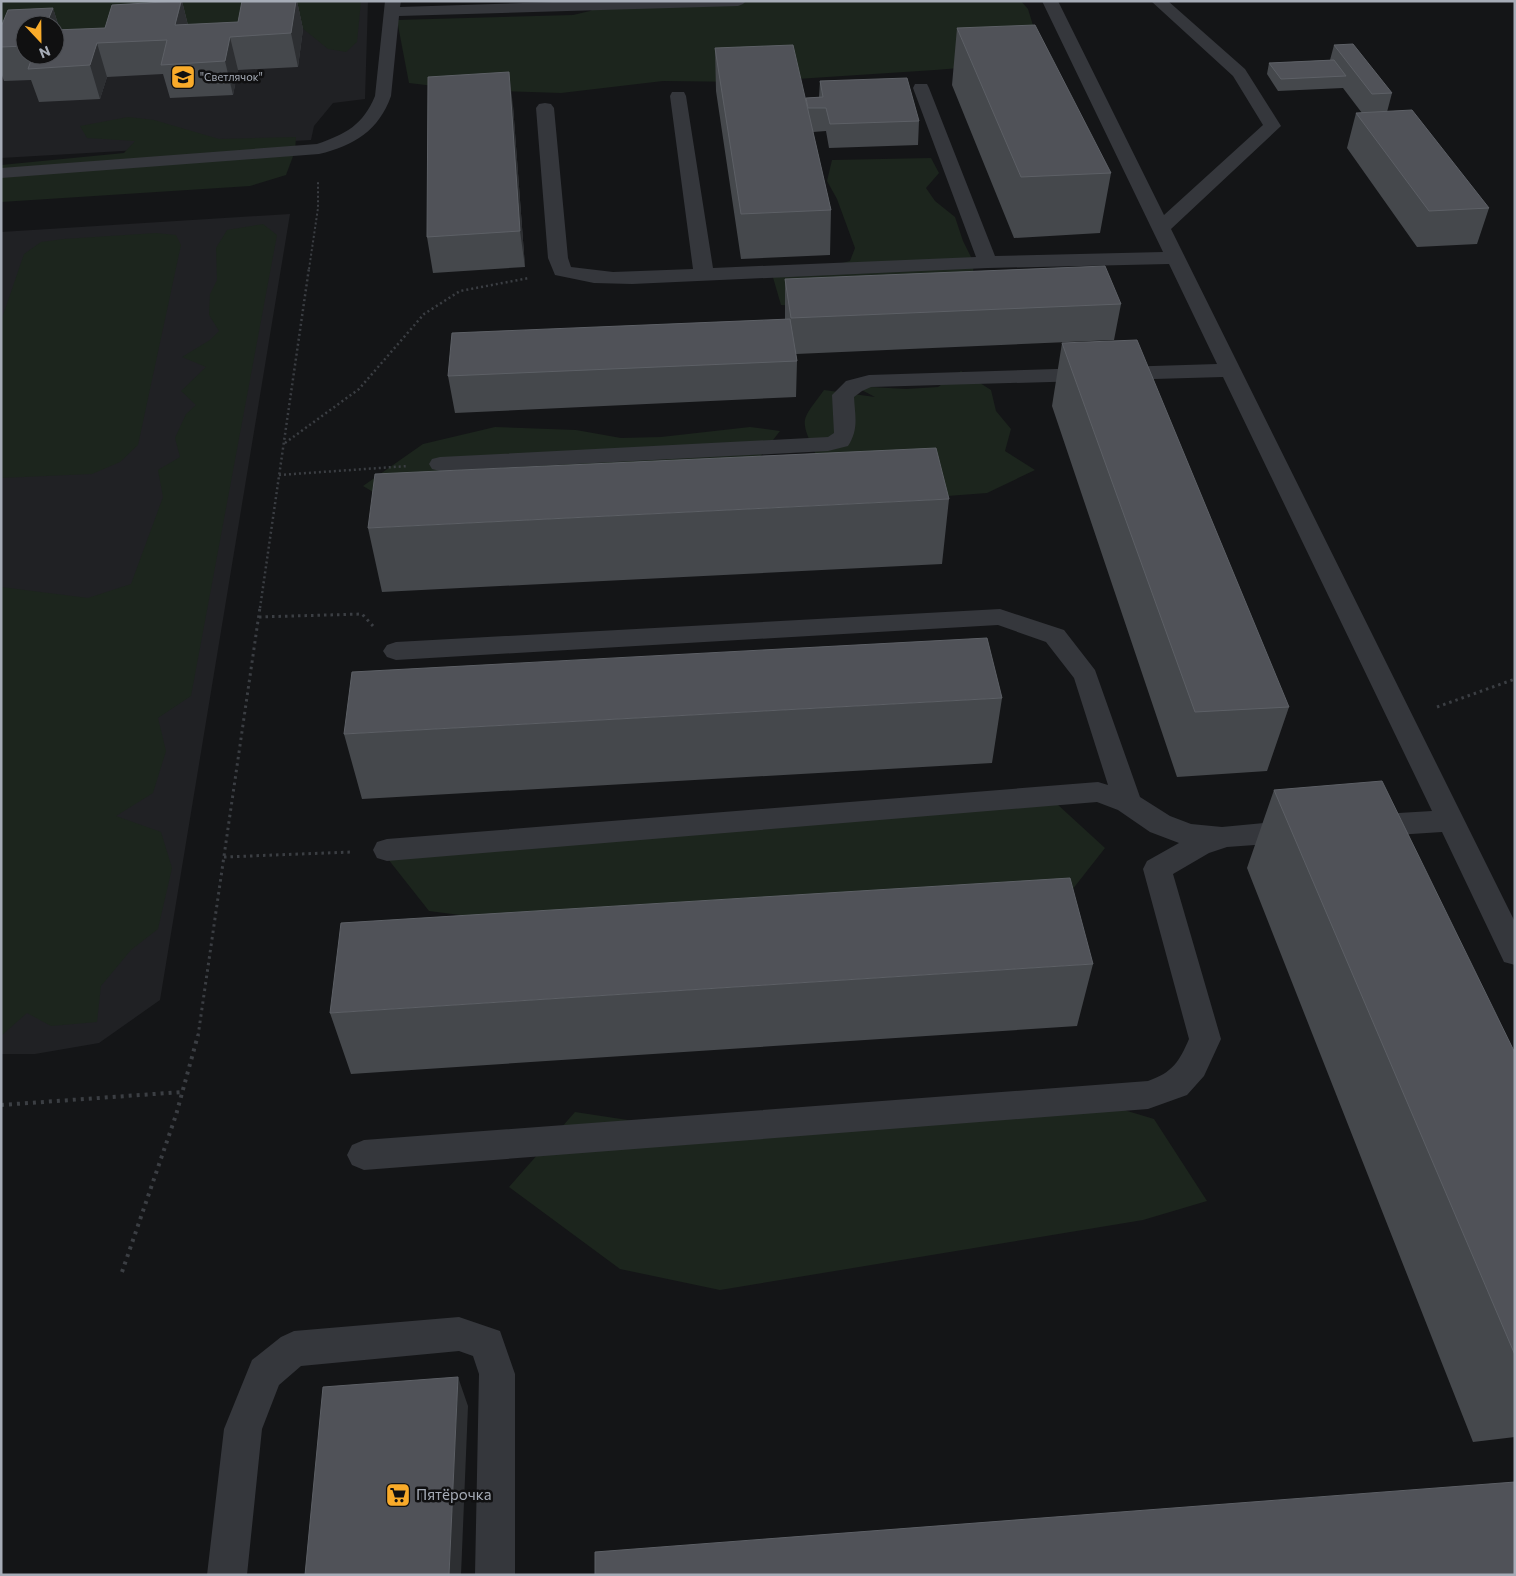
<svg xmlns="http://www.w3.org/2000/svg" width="1516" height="1576" font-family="Commissioner,sans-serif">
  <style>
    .built { fill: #202124; fill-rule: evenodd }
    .green { fill: #1c251d }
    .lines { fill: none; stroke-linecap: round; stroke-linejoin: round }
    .path-far3 { stroke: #3b3e43; stroke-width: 2; stroke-dasharray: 2 2.5; stroke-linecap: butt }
    .path-far2 { stroke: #3b3e43; stroke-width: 2.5; stroke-dasharray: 2 3; stroke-linecap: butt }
    .path-far1 { stroke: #3b3e43; stroke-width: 3; stroke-dasharray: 2.5 4; stroke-linecap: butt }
    .path { stroke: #3b3e43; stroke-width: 4; stroke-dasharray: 3 5; stroke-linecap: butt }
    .minor { fill: #35373c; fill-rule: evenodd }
    .wall { fill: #45484c; fill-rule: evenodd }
    .shaded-wall { fill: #2d2f32 }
    .building { fill: #505258; stroke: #5d6066 }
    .labels { text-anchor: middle; stroke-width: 5; stroke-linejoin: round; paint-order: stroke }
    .far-poi-label { font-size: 11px; fill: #a6acb7; stroke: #101011; text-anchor: start }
    .near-poi-label { font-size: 15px; fill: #a6acb7; stroke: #101011; text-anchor: start }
  </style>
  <rect width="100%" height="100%" fill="#141517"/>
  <path class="built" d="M1 1H368L365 99 333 103 314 126 311 140 1 158ZM25 25H55V55H25Z
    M290 214 160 1000 99 1043 35 1054H1V232Z"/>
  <path class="green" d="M1 1H361L357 42 346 52 328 49 296 23 61 36 55 25H25L1 46Z
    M600 1H1021L1028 9 1044 61 935 70 749 82 663 81 561 93 467 90 409 83 397 20 573 15 590 11 600 5Z
    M128 117 154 120 219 139 296 137 295 151 286 175 250 186 1 202V165L124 153 135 141 87 138 80 126Z
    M931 158 939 173 926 188 935 201 955 217 963 241 974 263 971 290 823 307 781 305 772 274 806 272 850 261 855 248 837 199 827 181 832 160Z
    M263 224 277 235 191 696 158 718 166 751 153 793 116 816 161 832 172 868 158 929 131 950 101 986 97 1022 51 1026 27 1013 1 1036V587L88 598 131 584 163 497 158 470 180 457 175 438 186 414 196 405 181 391 206 367 182 357 210 340 219 331 209 315 210 294 217 280 216 248 227 230Z
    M156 233 176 235 181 245 138 445 120 462 92 474 1 478V321L24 254 41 242 64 239Z
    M961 371 991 390 996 411 1011 429 1005 451 1035 470 987 493 921 498 816 455C799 417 801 422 824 390L875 397 854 386 906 389 938 387Z
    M495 427 576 430 621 438 661 437 750 427 780 431 759 458 400 508 363 486 423 444Z
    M1057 804 1105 848 1065 899 522 923 429 911 388 859Z
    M1074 1095 1154 1119 1207 1201 1143 1220 720 1290 620 1269 509 1187 575 1112 687 1129Z"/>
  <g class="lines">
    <path class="path-far3" d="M309 269 318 208V181"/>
    <path class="path-far2" d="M285 443 359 389 424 314 460 291 529 278
      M279 475 408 466
      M260 608 309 268"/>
    <path class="path-far1" d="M259 617 362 614 373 626
      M1437 707 1515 679
      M224 857 351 852
      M198 1036 260 607"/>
    <path class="path" d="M1 1105 182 1092
      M122 1272 176 1115 198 1035"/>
    <path class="minor" d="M385 1H401L400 7 583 1H746L743 4 738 6 399 16 391 96C379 130 354 146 319 154L1 178V168L317 144C346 134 363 125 375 96Z
      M1042 1H1058L1164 215 1263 125 1233 76 1151 1H1168L1245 69 1281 126 1171 229 1515 922V965L1504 962 1442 832 1365 837 1355 834 1351 826 1355 818 1365 815 1432 811 1223 377 871 387 862 391 854 397C855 416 859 429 848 446L828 451 440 471 432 469 429 464 432 459 440 457 828 437 834 433 832 395 846 381 869 375 1217 364 1169 264 988 268 632 284 594 283 555 275 548 258 536 108 539 104 545 103 551 104 554 108 568 258 571 267 613 272 693 269 670 96 672 92H684L686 96 713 268 976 257 913 88 915 84H927L929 88 995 256 1163 252Z
      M1000 609 1064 630 1095 670 1140 797 1170 816 1191 824 1222 827 1295 820 1305 823 1309 831 1305 839 1295 842 1227 847 1209 853 1173 874 1221 1039 1204 1076 1187 1095 1148 1109 364 1170 352 1165 347 1155 352 1145 364 1140 1148 1081C1173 1072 1179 1062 1189 1039L1143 869 1147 861 1179 843 1150 832 1118 810 1097 802 387 861 377 858 373 850 377 842 387 839 1098 782 1108 785 1074 678 1046 642 998 625 396 660 387 657 383 651 387 645 396 642Z
      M459 1317 500 1331 515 1374V1575H475L479 1374 473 1356 459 1351 301 1366 279 1385 262 1429 247 1575H207L224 1429 252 1360 281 1337 294 1331Z"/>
  </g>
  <path class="wall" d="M182 1 188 25 238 22 242 1H297L303 29 298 67 238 70 233 95 170 98 163 74 107 77 100 99 39 102 31 80 4 81 1 73V27L8 10 53 8 60 30 105 28 112 5ZM25 25H55V55H25Z
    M957 28 1111 173 1100 233 1014 238 952 85Z
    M1334 45 1392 93 1387 112 1489 208 1477 244 1417 247 1347 148 1356 113H1362L1343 88 1278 91 1267 74 1269 63 1330 60Z
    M715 48 806 98 819 97 820 81 919 121 918 145 829 148 826 131 813 132 831 210 830 255 741 259 716 91Z
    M513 106 525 267 433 273 427 237Z
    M785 279 1121 304 1114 340 796 354 797 361 796 397 455 413 448 376 785 319Z
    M1062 343 1289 707 1267 771 1177 777 1052 406Z
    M949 499 942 564 382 592 368 528Z
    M1002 698 992 763 362 799 344 734Z
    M1274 790 1515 1053V1437L1473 1442 1247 868Z
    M1093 964 1077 1026 351 1074 330 1013Z"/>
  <path class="shaded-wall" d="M182 1 190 34 175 25Z
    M296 1H297L303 29 298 67 291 33Z
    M53 8 63 41 55 55V25H46Z
    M230 37 238 70 233 95 225 61Z
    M97 43 107 77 100 99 90 65Z
    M509 72 513 106 525 267 520 231Z
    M458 1377 468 1406 461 1575H449Z"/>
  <path class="building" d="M181 1 175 25 238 22 242 1H296L291 33 230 37 225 61 161 65 167 40 97 43 90 65 28 69 33 55H55V30L105 28 112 5Z
    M53 8 46 25H25V46L1 47V27L8 10Z
    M1035 25 1111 173 1021 177 957 28Z
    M1353 44 1392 93 1372 94 1334 45Z
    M793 45 831 210 741 214 715 48Z
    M1334 60 1346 76 1281 79 1269 63Z
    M509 72 520 231 427 237 428 77Z
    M907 78 919 121 830 124 826 108H808L806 98 823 97 820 81Z
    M1412 110 1489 208 1429 211 1356 113Z
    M1105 266 1121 304 791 318 785 279Z
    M790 319 797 361 448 376 452 333Z
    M1137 340 1289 707 1195 712 1062 343Z
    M936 448 949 499 368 528 375 474Z
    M987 638 1002 698 344 734 352 672Z
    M1382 781 1515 1053V1355L1274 790Z
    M1070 878 1093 964 330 1013 341 923Z
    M458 1377 449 1575H305L323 1387Z
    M1515 1482V1575H595V1552Z"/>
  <defs>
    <symbol id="school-square" viewBox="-11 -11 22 22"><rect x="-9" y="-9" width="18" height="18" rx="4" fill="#f9ab2a" stroke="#101011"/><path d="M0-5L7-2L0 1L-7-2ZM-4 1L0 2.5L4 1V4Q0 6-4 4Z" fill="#111"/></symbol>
    <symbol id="supermarket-square" viewBox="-11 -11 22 22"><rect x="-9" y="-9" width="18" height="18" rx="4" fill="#f9ab2a" stroke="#101011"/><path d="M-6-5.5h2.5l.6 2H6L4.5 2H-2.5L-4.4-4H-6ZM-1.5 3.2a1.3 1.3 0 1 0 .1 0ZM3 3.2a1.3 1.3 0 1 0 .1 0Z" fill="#111"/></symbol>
  </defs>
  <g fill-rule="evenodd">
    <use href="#school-square" x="169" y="63" width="28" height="28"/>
    <use href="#supermarket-square" x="384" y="1481" width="28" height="28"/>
  </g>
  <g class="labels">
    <g class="far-poi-label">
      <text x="200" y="81">"Светлячок"</text>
    </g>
    <g class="near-poi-label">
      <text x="416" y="1500">Пятёрочка</text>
    </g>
  </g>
  <rect width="1516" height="1576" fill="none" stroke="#a6acb7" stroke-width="5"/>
  <g transform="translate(40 40) rotate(158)"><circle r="24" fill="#101011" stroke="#4c4e53"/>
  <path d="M0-4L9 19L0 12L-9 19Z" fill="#f9ab2a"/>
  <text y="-8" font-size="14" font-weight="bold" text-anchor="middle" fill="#a6acb7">N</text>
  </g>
</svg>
